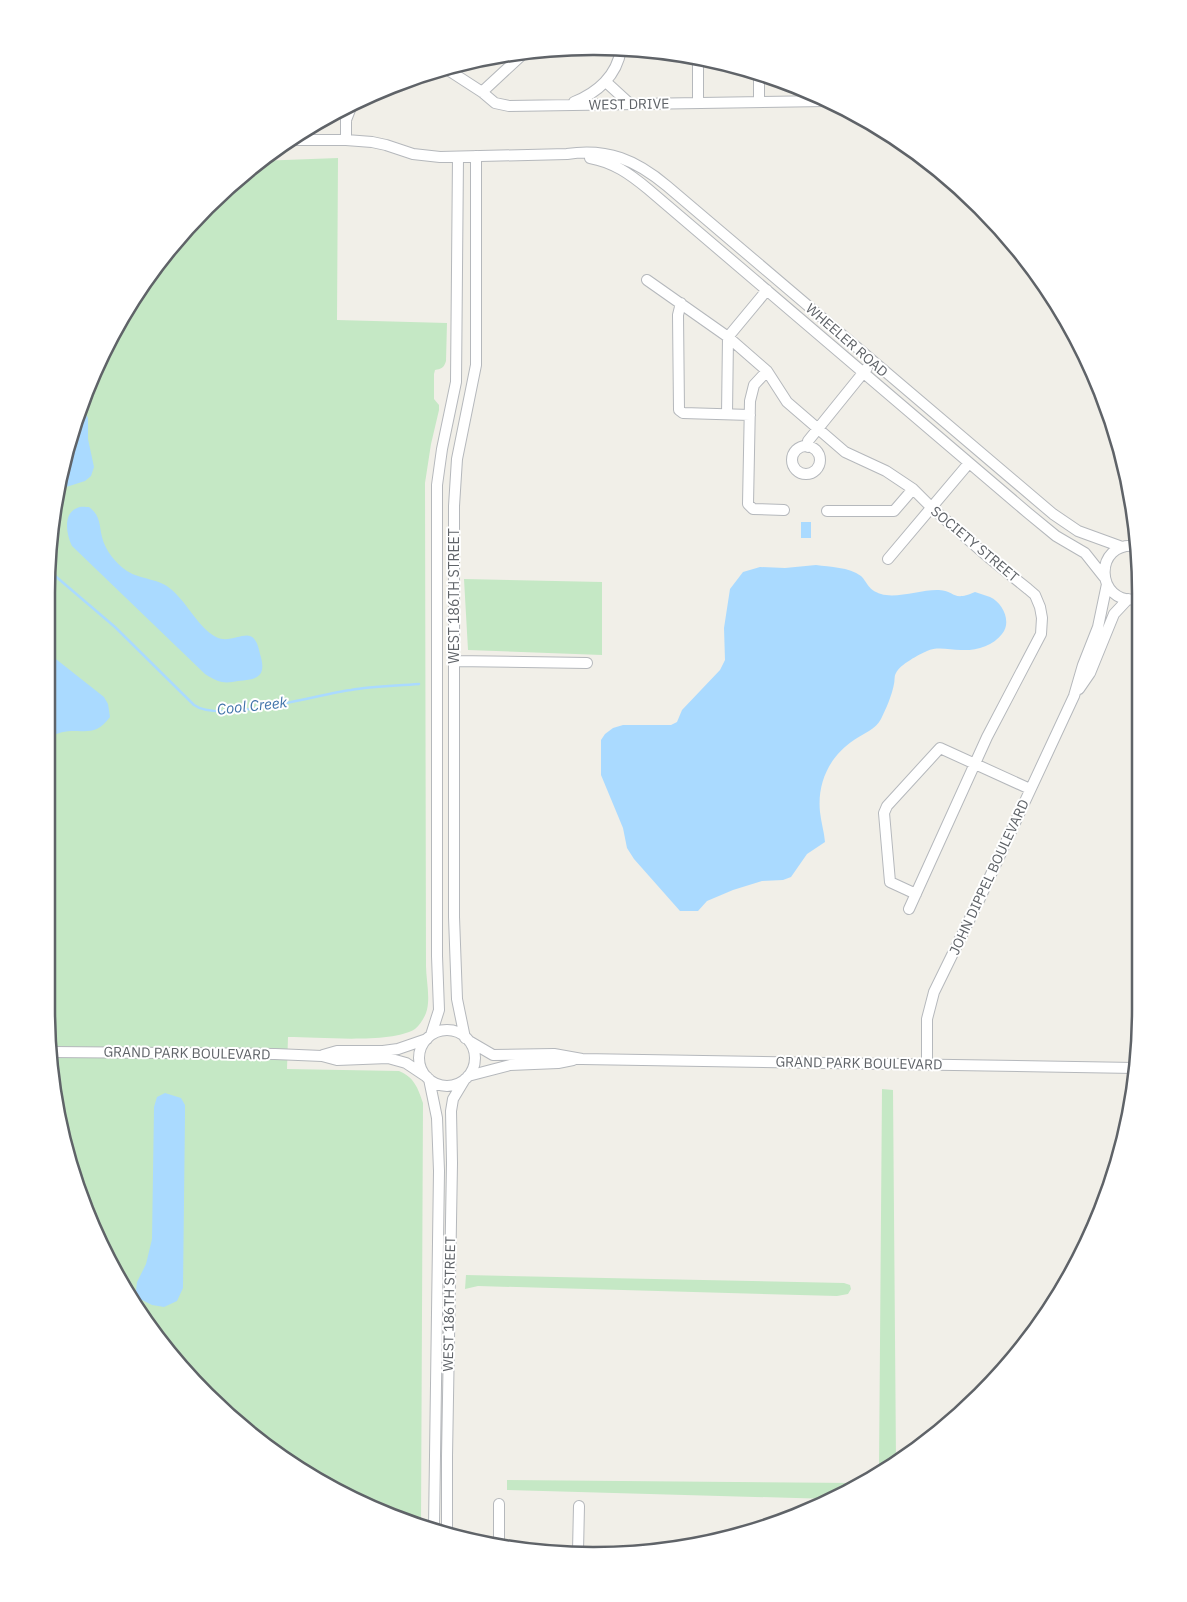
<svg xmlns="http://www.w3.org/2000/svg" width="1187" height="1602" font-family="'IBM Plex Sans',sans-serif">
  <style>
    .green { fill: #c5e8c5 }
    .water { fill: #aadaff }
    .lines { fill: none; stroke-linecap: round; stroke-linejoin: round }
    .stream { stroke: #aadaff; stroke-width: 2.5 }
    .minor-casing { stroke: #b5b8bc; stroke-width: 12 }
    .minor { stroke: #fff; stroke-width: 10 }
    .labels { text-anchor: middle; stroke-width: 4; stroke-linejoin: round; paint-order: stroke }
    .street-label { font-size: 14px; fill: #5f6368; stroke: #fff }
    .water-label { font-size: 15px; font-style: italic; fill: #4174aa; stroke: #fff }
    .rim { fill: none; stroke: #5f6368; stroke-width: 2.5 }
  </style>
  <rect width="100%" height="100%" fill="#f1efe8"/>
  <path class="green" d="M338 158 337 320 447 323 446 361C444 368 441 369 435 370L434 374V399L439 405V410L431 444 425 483 426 966C426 980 431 999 426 1013 424 1018 420 1025 415 1029 391 1044 319 1037 288 1037L287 1069 399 1071C414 1077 418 1088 423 1103L421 1523 351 1499 289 1463 207 1396 120 1282 65 1150 46 1009 47 558 65 452 88 384 138 290 206 207 258 161Z
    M464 579 602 582V655L468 650Z
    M882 1089 893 1090 896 1460 879 1470Z
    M466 1275 844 1283 850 1285 851 1289 848 1294 837 1296 478 1286 465 1289Z
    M507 1480 856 1483 830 1499 507 1490Z"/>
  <path class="water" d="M81 405 88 418V439L94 467 91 476 85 481 60 489 59 488 65 452Z
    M89 507C101 516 99 525 102 537 105 550 116 564 127 571 141 580 159 578 172 590 188 604 198 627 216 637 231 645 247 628 255 640 258 644 259 650 260 654 267 676 258 680 238 681 233 682 227 683 222 682 216 681 210 677 205 674L72 546C67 536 62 514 77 508 80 506 86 507 89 507Z
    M801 522H811V538H801Z
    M816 565C830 567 849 567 861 576 868 583 868 590 881 594 897 599 923 589 939 590 956 591 952 602 975 592 980 594 985 595 990 597 1003 603 1012 622 1002 634 993 646 975 651 961 650 949 650 938 646 927 651 920 654 899 665 896 673 894 676 895 680 894 684 892 695 886 709 881 719 876 729 863 734 854 740 830 756 817 782 820 812 821 822 824 831 825 842L807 854 791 877 783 880 762 881 733 890 707 901 698 911H680L634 859 627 848 623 828 601 775V740L605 734 613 728 623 725H671L677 722 682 710 720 670 725 660 724 628 730 589 743 572 760 567 785 568Z
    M47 652 104 697 108 704 110 717C97 734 90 731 71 731 63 731 54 735 47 737Z
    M165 1093 181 1098 185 1105V1115L183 1288 177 1301 164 1307 152 1305 140 1299 136 1291 137 1282 146 1264 152 1239 154 1107 157 1097Z"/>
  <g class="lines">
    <path class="stream" d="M47 569 115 627 194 705C220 724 318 694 351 690 373 686 396 686 419 684"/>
    <defs>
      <path id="minor" d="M698 59V103
        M445 68 482 92 495 103 509 106 826 101
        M759 73V102
        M606 82 630 104
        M482 92 524 53
        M574 102C597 93 617 76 621 49
        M291 140H346L372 142 386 145 413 154 440 157 567 154C608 148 636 160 667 186L1053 514 1078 531 1122 547
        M346 140V120L353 102
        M590 158C613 162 630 174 648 189L1028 513 1056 536 1085 553 1104 577
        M647 280 728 337 767 371 787 402 845 452 886 471 913 489 932 508 987 556 1028 589 1035 595 1040 607 1042 618 1041 634 987 737 909 909
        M681 303 678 315 679 410 683 413 750 415
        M767 371 754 385 750 401 748 504 753 509 784 510
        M727 414 728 337 767 290
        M792 460a14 14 0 1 1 28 0a14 14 0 1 1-28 0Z
        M808 447V441L867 368
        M827 511H894L913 489
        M1136 546C1093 541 1095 605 1137 599
        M888 559 969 463
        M454 661 587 663
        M1079 689 1090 673 1114 614 1128 599
        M916 894 890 882 884 813 887 806 940 748 1030 789
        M419 1058a28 28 0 1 1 56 0a28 28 0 1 1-56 0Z
        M431 1035 439 1010 437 956V485L442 449 456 382 458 157
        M465 1038 457 999 454 917V506L457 459 476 365V156
        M469 1041 493 1055 554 1054 582 1059 1135 1068
        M52 1052 275 1054 322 1056 337 1060 388 1058 406 1063 427 1077
        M323 1055 337 1051H383L398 1049 427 1039
        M927 1064V1019L934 992 980 898 1074 696 1083 665 1098 627 1107 584
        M468 1076 510 1065 558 1063 573 1060
        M429 1079 437 1118 439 1171 434 1527
        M447 1532V1457L452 1163 451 1111 453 1099 465 1079
        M499 1546V1504
        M578 1551 579 1506"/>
    </defs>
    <use href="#minor" class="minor-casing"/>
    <use href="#minor" class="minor"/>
  </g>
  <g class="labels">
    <g class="street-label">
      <text transform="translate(629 104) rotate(-1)" y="5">WEST DRIVE</text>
      <text transform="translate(847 340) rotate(41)" y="5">WHEELER ROAD</text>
      <text transform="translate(975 544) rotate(40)" y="5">SOCIETY STREET</text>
      <text transform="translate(454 596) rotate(-90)" y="5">WEST 186TH STREET</text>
      <text transform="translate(989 877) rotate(-65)" y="5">JOHN DIPPEL BOULEVARD</text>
      <text transform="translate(187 1053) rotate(1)" y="5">GRAND PARK BOULEVARD</text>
      <text transform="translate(859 1063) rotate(1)" y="5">GRAND PARK BOULEVARD</text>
      <text transform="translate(449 1304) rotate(-89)" y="5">WEST 186TH STREET</text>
    </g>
    <g class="water-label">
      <text transform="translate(252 706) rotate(-6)" y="5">Cool Creek</text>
    </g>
  </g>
  <path d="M0 0H1187V1602H0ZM593 55H594A538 538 0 0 1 1132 593V1009A538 538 0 0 1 594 1547H593A538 538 0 0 1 55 1009V593A538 538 0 0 1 593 55Z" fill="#fff" fill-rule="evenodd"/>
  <path class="rim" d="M593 55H594A538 538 0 0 1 1132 593V1009A538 538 0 0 1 594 1547H593A538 538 0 0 1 55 1009V593A538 538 0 0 1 593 55Z"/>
</svg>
